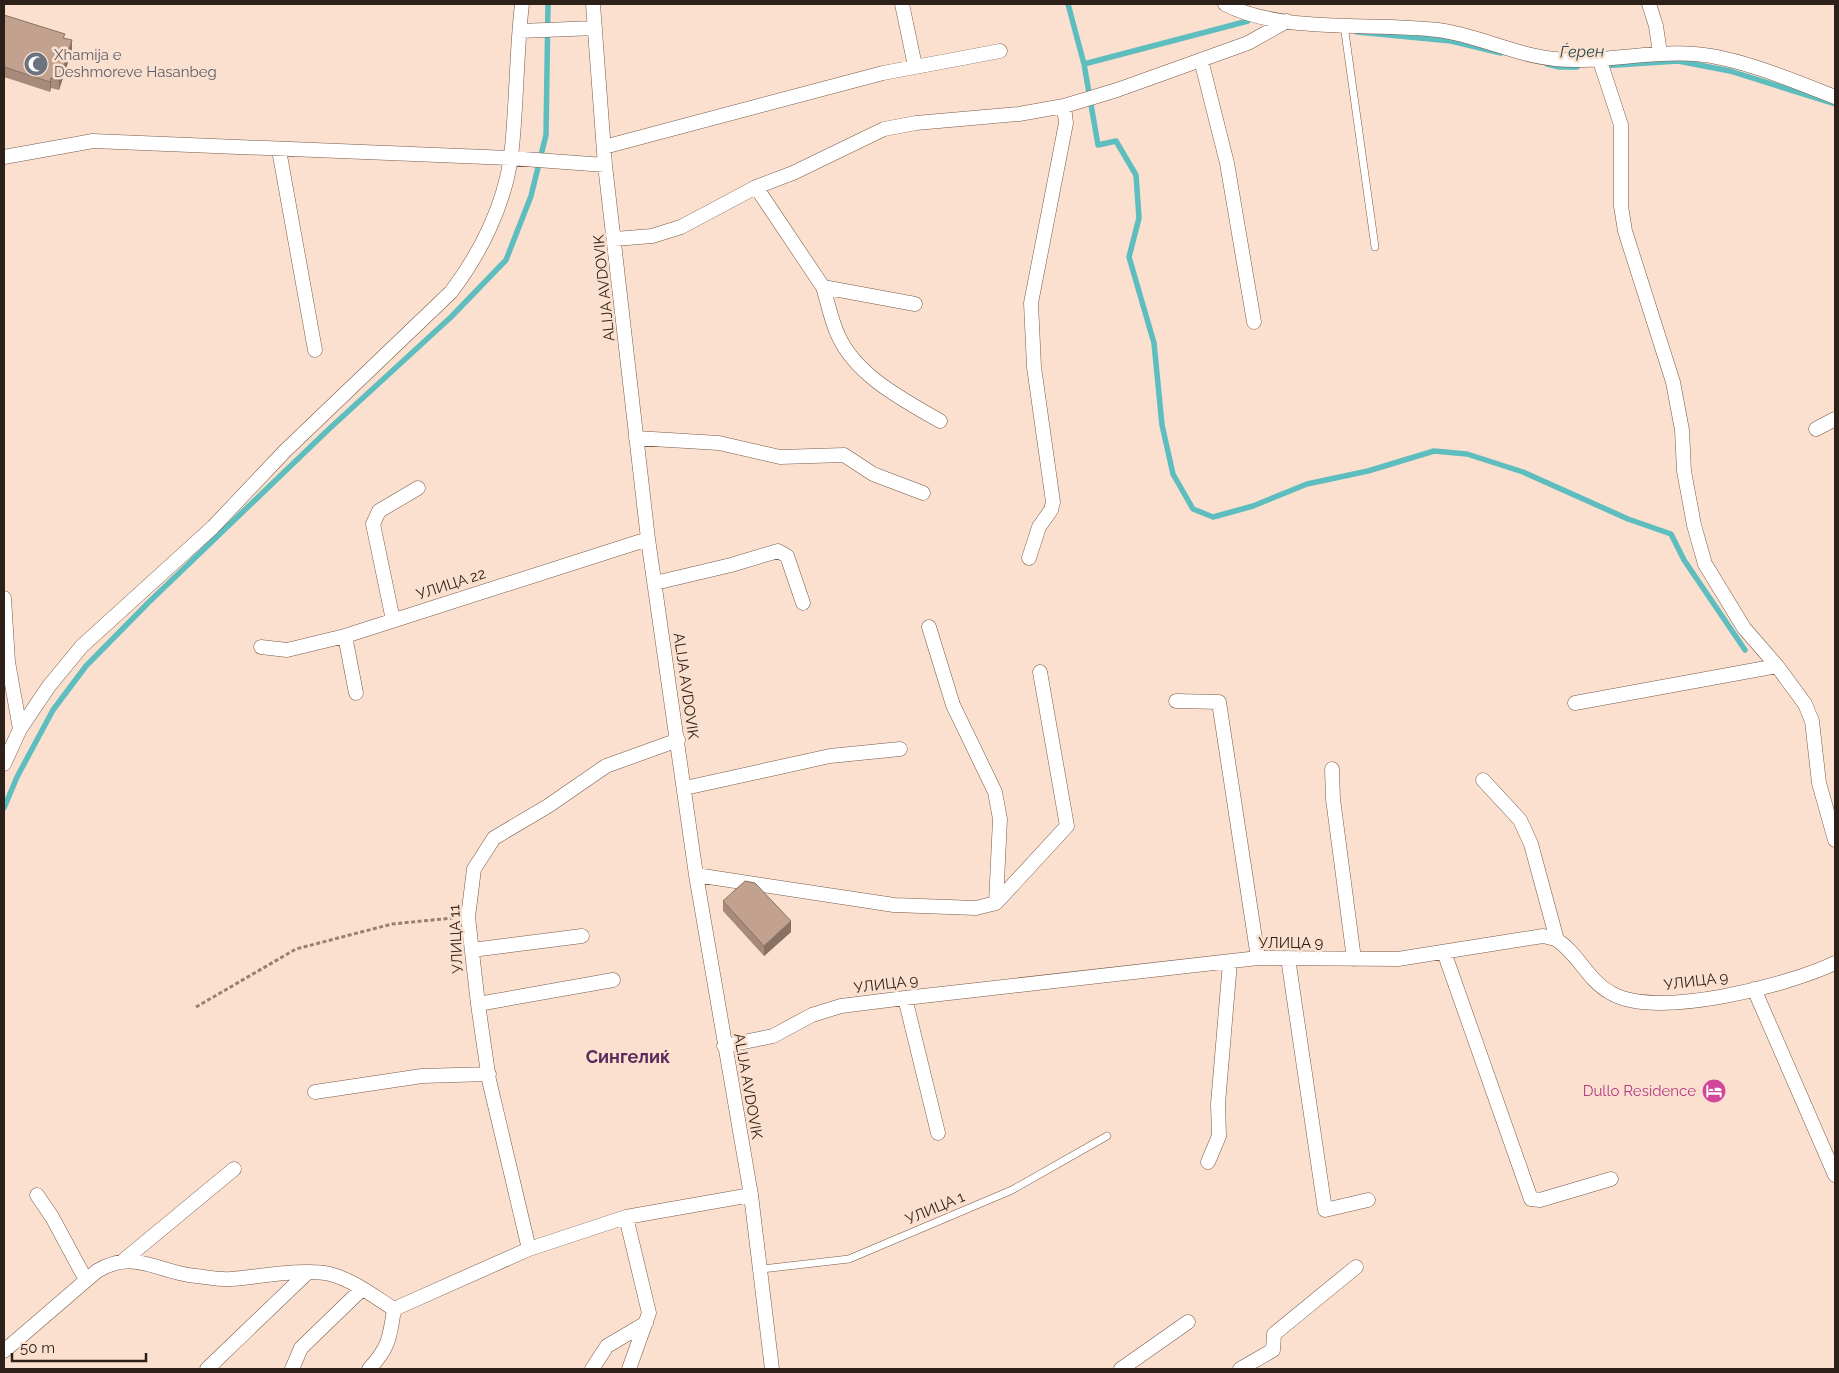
<svg xmlns="http://www.w3.org/2000/svg" width="1839" height="1373" font-family="Raleway,sans-serif">
  <style>
    .lines { fill: none; stroke-linecap: round; stroke-linejoin: round }
    .stream { stroke: #5ebdbe; stroke-width: 5.5 }
    .lane-casing { stroke: #775a48; stroke-width: 8 }
    .street-casing { stroke: #775a48; stroke-width: 15 }
    .path { stroke: #958074; stroke-width: 3; stroke-dasharray: 4 2.5; stroke-linecap: butt }
    .lane { stroke: #fff; stroke-width: 7 }
    .street { stroke: #fff; stroke-width: 14 }
    .wall { fill: #a78a7a }
    .shaded-wall { fill: #887163 }
    .building { fill: #c2a18e; stroke: #887163 }
    .labels { text-anchor: middle; stroke-width: 5; stroke-linejoin: round; paint-order: stroke }
    .worship-label { font-size: 15px; fill: #5b616d; stroke: #fce0cf; text-anchor: start }
    .street-label { font-size: 15px; fill: #2d2018; stroke: #fce0cf }
    .hotel-label { font-size: 15px; fill: #b23c85; stroke: #fce0cf; text-anchor: end }
    .water-label { font-size: 16px; font-style: italic; fill: #214d4d; stroke: #fce0cf }
    .quarter-label { font-size: 18px; font-weight: bold; fill: #5c2b5d; stroke: #fce0cf }
  </style>
  <rect width="100%" height="100%" fill="#fce0cf"/>
  <g class="lines">
    <path class="stream" d="M1068 4 1084 64 1098 145 1116 141 1136 175 1139 218 1129 257 1154 343 1162 425 1173 474 1193 509 1213 517 1253 506 1307 484 1368 471 1434 451 1467 454 1523 472 1628 519 1671 534 1684 560 1745 650
      M1357 32 1451 41 1501 53
      M1084 64 1248 21
      M1547 64 1559 67H1577
      M1601 66 1678 61 1730 71 1835 104
      M4 808 17 777 53 710 86 666 148 603 329 429 451 317 506 260 531 196 546 135 548 4"/>
    <defs>
      <path id="lane" d="M1344 25 1375 247
        M762 1269 849 1259 1012 1190 1107 1136"/>
      <path id="street" d="M593 4 605 165 648 539 696 875 751 1195 772 1369
        M902 4 915 66
        M1225 4C1281 34 1374 22 1438 30 1477 35 1515 55 1555 59 1599 64 1649 50 1695 54 1737 57 1795 81 1835 97
        M1649 4 1656 26 1660 53
        M520 31 595 28
        M1599 58 1621 125V206L1625 231 1673 382 1682 430 1684 471 1694 525 1705 564 1744 628 1777 666 1805 704 1812 721 1819 783 1835 840
        M1201 60 1227 163 1254 322
        M604 147 883 73 1000 51
        M279 150 315 350
        M4 157 93 141 510 158 605 165
        M756 187 823 287 915 304
        M615 239 652 236 681 227 756 187 793 173 884 129 916 123 1019 114 1064 106 1117 90 1248 43 1287 21
        M823 287C828 303 831 320 838 335 856 376 904 400 940 421
        M1816 429 1835 419
        M636 438 719 443 780 457 844 455 873 474 923 493
        M1029 558 1039 527 1051 510 1053 502 1034 367 1031 303 1066 123 1064 106
        M655 583 731 565 778 551 787 556 803 603
        M4 598 8 662 20 729 4 764
        M393 620 373 524 379 511 418 488
        M929 627 953 705 995 792 1000 819 996 903
        M345 636 356 693
        M261 647 287 650 345 636 648 539
        M1176 701 1219 702 1258 958
        M1575 703 1777 666
        M20 729 49 686 82 646 213 527 285 451 451 292C480 254 504 206 511 157 517 106 516 54 522 4
        M1332 769 1333 799 1354 959
        M1483 780 1520 820 1531 844 1557 940
        M685 788 830 756 900 749
        M696 875 894 905 976 908 996 903 1067 826 1040 672
        M472 950 582 936
        M1444 952 1531 1199 1540 1200 1611 1179
        M1288 958 1325 1210 1368 1200
        M1754 989 1835 1175
        M905 998 938 1133
        M478 1004 613 980
        M724 1046 773 1036 812 1015 841 1006 905 998 1258 958 1398 959 1543 936C1547 937 1553 938 1557 940 1578 953 1587 980 1611 993 1657 1020 1789 985 1835 963
        M315 1092 422 1076 489 1074
        M1208 1162 1219 1136 1218 1104 1230 962
        M37 1195 52 1217 86 1280
        M626 1217 649 1313 629 1369
        M529 1249 489 1080 478 1004 468 917 474 869 494 838 548 806 606 766 678 740
        M124 1260 234 1169
        M4 1351 97 1271C135 1248 158 1273 196 1276 207 1277 219 1280 231 1279 258 1277 305 1268 330 1274 353 1280 375 1297 394 1309L529 1249 626 1217 751 1195
        M207 1369 307 1273
        M292 1369 301 1348 362 1289
        M369 1369C389 1348 390 1337 394 1309
        M592 1369 607 1346 646 1323
        M1121 1369 1188 1322
        M1240 1369 1273 1350 1274 1334 1356 1267"/>
    </defs>
    <use href="#lane" class="lane-casing"/>
    <use href="#street" class="street-casing"/>
    <path class="path" d="M196 1007 296 949 392 924 453 918"/>
    <use href="#lane" class="lane"/>
    <use href="#street" class="street"/>
  </g>
  <path class="wall" d="M4 15 65 38 72 50 59 90 51 88 50 92 4 77Z
    M723 901 791 932 764 956 723 911Z"/>
  <path class="shaded-wall" d="M72 40V50L59 90V80Z
    M51 78V88L50 92V82Z
    M791 921V932L764 956V946Z"/>
  <path class="building" d="M4 15 65 34 63 38 72 40 59 80 51 78 50 82 4 67Z
    M745 881 755 883 791 921 764 946 723 901Z"/>
  <defs>
    <symbol id="mosque-disc" viewBox="-11 -11 22 22"><circle r="9.5" fill="#6b7280" stroke="#fce0cf"/><path d="M3.5-4.9A6 6 0 1 0 3.5 4.9A5 5 0 1 1 3.5-4.9Z" fill="#fff"/></symbol>
    <symbol id="hotel-disc" viewBox="-11 -11 22 22"><circle r="9.5" fill="#d1479c" stroke="#fce0cf"/><path d="M-6-4.5h1.5V1H6V5H4.5V3h-9V5H-6ZM-4 0a1.8 1.8 0 1 1 3.6 0ZM.5 0V-2.5h3Q6-2.5 6 0Z" fill="#fff"/></symbol>
  </defs>
  <g fill-rule="evenodd">
    <use href="#mosque-disc" x="22" y="50" width="28" height="28"/>
    <use href="#hotel-disc" x="1700" y="1077" width="28" height="28"/>
  </g>
  <g class="labels">
    <g class="worship-label">
      <text x="54" y="60">Xhamija e<tspan x="54" dy="17">Deshmoreve Hasanbeg</tspan></text>
    </g>
    <g class="street-label">
      <text transform="translate(604 288) rotate(-96)" y="5">ALIJA AVDOVIK</text>
      <text transform="translate(451 584) rotate(-18)" y="5">УЛИЦА 22</text>
      <text transform="translate(686 686) rotate(82)" y="5">ALIJA AVDOVIK</text>
      <text transform="translate(456 939) rotate(-93)" y="5">УЛИЦА 11</text>
      <text x="1291" y="948">УЛИЦА 9</text>
      <text transform="translate(1696 981) rotate(-7)" y="5">УЛИЦА 9</text>
      <text transform="translate(886 984) rotate(-7)" y="5">УЛИЦА 9</text>
      <text transform="translate(748 1086) rotate(80)" y="5">ALIJA AVDOVIK</text>
      <text transform="translate(935 1208) rotate(-23)" y="5">УЛИЦА 1</text>
    </g>
    <g class="hotel-label">
      <text x="1696" y="1096">Dullo Residence</text>
    </g>
    <g class="water-label">
      <text transform="translate(1582 51) rotate(-1)" y="6">Ѓерен</text>
    </g>
    <g class="quarter-label">
      <text x="628" y="1063">Сингелиќ</text>
    </g>
  </g>
  <rect width="1839" height="1373" fill="none" stroke="#2d2018" stroke-width="10"/>
  <path d="M12 1353v8h134v-8" fill="none" stroke="#2d2018" stroke-width="2.5"/>
  <text x="20" y="1353" font-size="15" fill="#2d2018" stroke="#fce0cf" stroke-width="4" paint-order="stroke">50 m</text>
</svg>
